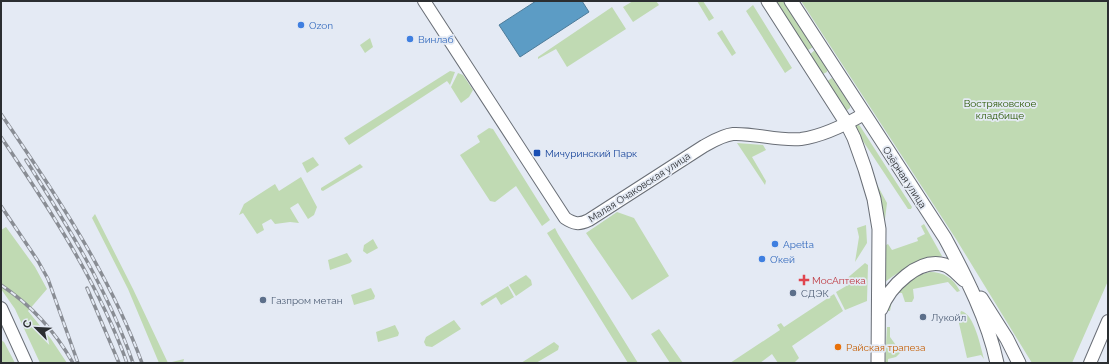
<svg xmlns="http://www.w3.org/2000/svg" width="1109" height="364" font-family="Raleway,sans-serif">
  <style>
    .green { fill: #c0dab3 }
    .water { fill: #5c9cc5; stroke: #4d7b99 }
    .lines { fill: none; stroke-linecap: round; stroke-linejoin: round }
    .secondary-casing { stroke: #696e76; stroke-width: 14 }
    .primary-casing { stroke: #696e76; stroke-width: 15 }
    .secondary { stroke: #fff; stroke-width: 12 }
    .primary { stroke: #fff; stroke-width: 13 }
    .rail-casing { stroke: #898d94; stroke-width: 3.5 }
    .rail { stroke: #e4eaf4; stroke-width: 2; stroke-dasharray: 6; stroke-linecap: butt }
    .shop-dot { fill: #3f7fe0; stroke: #e4eaf4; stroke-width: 1.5 }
    .transit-dot { fill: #1a4fb4; stroke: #e4eaf4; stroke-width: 1.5 }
    .health-dot { fill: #e0444e; stroke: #e4eaf4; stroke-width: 1.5 }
    .service-dot { fill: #5c6f8a; stroke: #e4eaf4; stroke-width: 1.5 }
    .food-dot { fill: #e8710a; stroke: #e4eaf4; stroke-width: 1.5 }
    .labels { text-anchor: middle; stroke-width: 3.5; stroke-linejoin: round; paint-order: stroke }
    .shop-label { font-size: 10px; fill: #366cbe; stroke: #e4eaf4; text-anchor: start }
    .park-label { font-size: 10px; fill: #285600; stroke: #e4eaf4 }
    .transit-label { font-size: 10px; fill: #164399; stroke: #e4eaf4; text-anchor: start }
    .street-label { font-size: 10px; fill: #2b2e31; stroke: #e4eaf4 }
    .health-label { font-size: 10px; fill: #be3a42; stroke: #e4eaf4; text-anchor: start }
    .service-label { font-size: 10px; fill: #4e5e75; stroke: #e4eaf4; text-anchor: start }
    .food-label { font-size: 10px; fill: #c56008; stroke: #e4eaf4; text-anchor: start }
  </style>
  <rect width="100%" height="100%" fill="#e4eaf4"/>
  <path class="green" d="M633 1H656L659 5 633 22 623 7Z
    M697 1H703L714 18 709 21Z
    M773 1H783L813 47 805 52Z
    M801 1H1108V281L1072 363H1032L956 239Z
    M753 5 792 68 785 73 746 11Z
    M612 7 626 29 567 67 556 49 538 59V57Z
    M722 30 736 53 732 56 717 33Z
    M370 38 373 47 365 53 360 45Z
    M815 50 827 68V72L821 75 808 56Z
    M450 71 455 72 450 85 447 81 349 145 344 138Z
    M458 73 463 75 473 90 469 97 461 103 451 87Z
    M832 78 850 104V108L846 111 826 82Z
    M855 122 860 126 912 207 911 209H908L853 126Z
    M489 128 493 129 550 220 542 226 516 186 495 202 490 201 460 155 480 142 477 136Z
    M737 143 763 145 766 150 752 157 766 181 765 185Z
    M313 157 319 165 307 173 302 163Z
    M360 164 363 167 323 191 321 190V188Z
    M301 177 317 207 314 215 308 219 298 203 290 208 299 223 290 222 275 224 271 219 262 224 264 230 257 234 243 213 239 215 244 204 275 184 279 191Z
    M874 179 887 203 884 227Z
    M617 212 634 218 669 276 632 300 586 233Z
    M95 214 133 289 168 363 184 359 183 363H159L128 289 92 218Z
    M924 224 942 256C921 261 903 268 885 282L883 281 884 246 888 244 892 250 918 241 917 238 925 234 921 226Z
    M866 225 867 243 855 262 859 237 857 228Z
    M6 227 35 267 47 289 28 311 51 339 67 363H40L15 309 1 289V230Z
    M555 228 558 234 638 363H628L547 233Z
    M373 239 378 248 367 254 363 251 364 245Z
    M347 253 352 261 350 263 330 270 328 260Z
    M865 263 868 265 867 301 845 310 836 292 848 285 845 280Z
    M930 272C944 272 953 278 960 291L957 292 948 282 913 289 914 298 912 302H905L902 293H896L892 301 890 311H888C890 289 909 277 930 272Z
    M526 275 531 280 532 285 516 296 509 285Z
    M508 286 514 297 501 305 496 297 482 306 480 303Z
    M371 288 375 296 374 299 354 305 351 295Z
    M834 294 843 311 792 346 799 358 794 363H778L772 354 760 363H730L780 330 777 325 781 323 784 327Z
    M961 311C974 313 981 348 984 359L981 355 967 358 958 319Z
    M454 320 461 329 432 347 426 346 424 342 426 337Z
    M395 325 399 333 398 336 378 342 376 332Z
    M887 327H890V337L901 352 896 357 888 359V363H885Z
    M659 329 683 363H670L651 334Z
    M1 340 4 342 15 363H1Z
    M554 342 559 346 558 350 536 363H521Z"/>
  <path class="water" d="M536 1H582L589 12 520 57 499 25Z"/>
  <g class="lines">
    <defs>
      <path id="secondary" d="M424 1 565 218C574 224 579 225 589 220L704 146C713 141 723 135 733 134 755 133 778 141 801 139 823 136 845 125 864 114
        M1 308 26 363
        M1090 363 1108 321"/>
      <path id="primary" d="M768 1 847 124 854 138 865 169 874 199 879 229 878 363
        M791 1 945 238C966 277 988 320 997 363
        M981 298 1007 339 1019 363
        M881 309C889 287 919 257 945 265 953 268 958 275 964 280"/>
    </defs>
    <use href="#secondary" class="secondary-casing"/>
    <use href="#primary" class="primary-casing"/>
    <use href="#secondary" class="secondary"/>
    <use href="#primary" class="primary"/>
    <defs>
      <path id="rail" d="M1 114C55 193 109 273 142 363
        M1 137C49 208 98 282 127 363
        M26 160C67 225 108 290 133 363
        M1 206 38 261 48 279 78 363
        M1 285C31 305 55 331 73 363
        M87 288 119 363"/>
    </defs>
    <use href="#rail" class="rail-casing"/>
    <use href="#rail" class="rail"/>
  </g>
  <g class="shop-dot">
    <circle cx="301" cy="25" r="4"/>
    <circle cx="410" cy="39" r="4"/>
    <circle cx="775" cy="244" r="4"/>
    <circle cx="762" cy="259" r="4"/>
  </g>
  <rect class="transit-dot" x="533" y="149" width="8" height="8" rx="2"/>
  <path class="health-dot" d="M802 274h4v4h4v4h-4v4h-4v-4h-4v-4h4z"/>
  <g class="service-dot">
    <circle cx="793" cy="293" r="4"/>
    <circle cx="263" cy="300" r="4"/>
    <circle cx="923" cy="317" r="4"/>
  </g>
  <circle class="food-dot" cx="838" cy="347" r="4"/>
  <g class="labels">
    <g class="shop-label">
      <text x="309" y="29">Ozon</text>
      <text x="418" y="43">Винлаб</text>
      <text x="783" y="248">Apetta</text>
      <text x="770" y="263">О’кей</text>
    </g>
    <g class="park-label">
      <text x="1000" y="107">Востряковское<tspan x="1000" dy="12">кладбище</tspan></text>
    </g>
    <g class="transit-label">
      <text x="545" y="157">Мичуринский Парк</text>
    </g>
    <g class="street-label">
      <text transform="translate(905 177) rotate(57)" y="4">Озёрная улица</text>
      <text transform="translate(639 187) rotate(-33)" y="4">Малая Очаковская улица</text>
    </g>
    <g class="health-label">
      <text x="812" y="284">МосАптека</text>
    </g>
    <g class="service-label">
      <text x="801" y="297">СДЭК</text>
      <text x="271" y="304">Газпром метан</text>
      <text x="931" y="321">Лукойл</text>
    </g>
    <g class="food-label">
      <text x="846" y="351">Райская трапеза</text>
    </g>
  </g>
  <rect width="1109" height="364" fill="none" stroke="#2b2e31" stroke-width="4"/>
  <g transform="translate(36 328) rotate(294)" stroke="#e4eaf4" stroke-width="3" paint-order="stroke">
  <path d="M0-3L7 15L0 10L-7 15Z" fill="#2b2e31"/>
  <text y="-6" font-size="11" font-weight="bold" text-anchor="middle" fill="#2b2e31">С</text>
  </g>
</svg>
